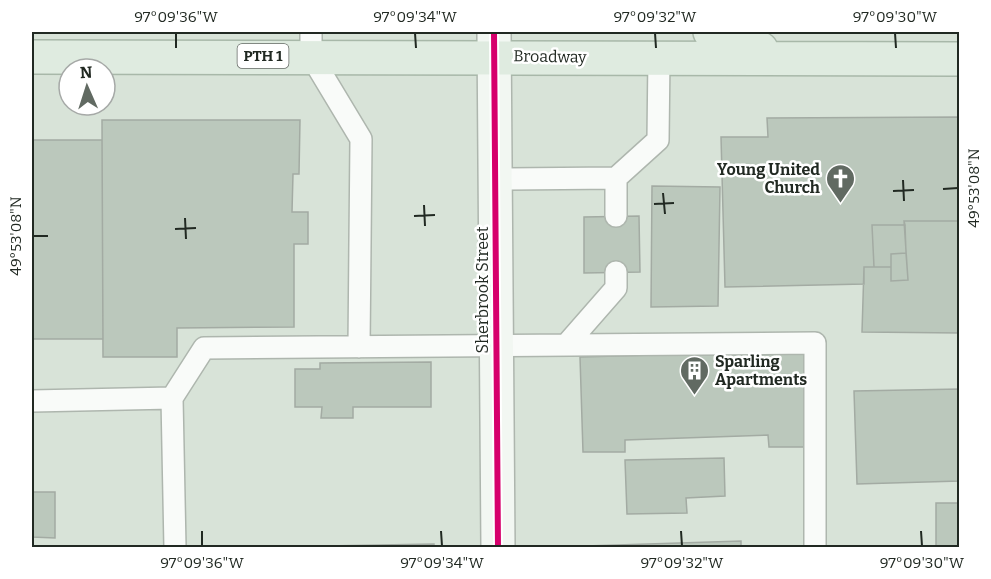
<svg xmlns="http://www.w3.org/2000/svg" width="991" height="579" font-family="Bitter,serif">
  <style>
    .building { fill: #bbc8bc; stroke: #a3aba3; stroke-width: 1.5 }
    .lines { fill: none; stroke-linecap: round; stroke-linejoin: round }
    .lane-casing { stroke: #aeb6ae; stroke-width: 24 }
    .secondary-casing { stroke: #aeb6ae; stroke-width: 36 }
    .highway-casing { stroke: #a8b8a9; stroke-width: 36 }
    .lane { stroke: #f9fbf9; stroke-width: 21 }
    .secondary { stroke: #f2f7f2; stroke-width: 33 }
    .highway { stroke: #dfebe0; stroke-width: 33 }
    .cycleway-casing { stroke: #fff; stroke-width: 10 }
    .cycleway { stroke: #d6006c; stroke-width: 6 }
    .ticks { fill: none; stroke: #212922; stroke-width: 2 }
    .labels { text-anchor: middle; stroke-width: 5; stroke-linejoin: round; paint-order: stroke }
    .shield { fill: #fff; stroke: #646964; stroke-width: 1.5 }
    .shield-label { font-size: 15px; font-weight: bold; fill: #212922 }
    .street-label { font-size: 16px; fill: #212922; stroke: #fff }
    .poi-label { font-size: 16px; font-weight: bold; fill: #212922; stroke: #fff; text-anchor: end }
    .neatline { fill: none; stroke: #212922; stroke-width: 2 }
    .ticks-label { font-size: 15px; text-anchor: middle; fill: #212922 }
  </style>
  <rect width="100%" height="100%" fill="#d8e3d8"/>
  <path class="building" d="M960 117V221H904L905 225H872L874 267H864V284L725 287 721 137H768L767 118Z
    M102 120H300L299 174H293L292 212H308V244H294V327L177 328V357H103Z
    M32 140H102L103 339H32Z
    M652 186 720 187 718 306 651 307Z
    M639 216 640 272 584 273V217Z
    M904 221H960V333L862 332 864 267H891V281L908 280Z
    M872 225H905L906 253 891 254V267H874Z
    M906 253 908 280 891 281V254Z
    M805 351 808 447H769L768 435 625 440V452H583L580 357Z
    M431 362V407H353V418H321L322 407H295V369H320V363Z
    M960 389V481L857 484 854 391Z
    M724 458 725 496 686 498 687 513 627 514 625 460Z
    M32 492H55V538L32 537Z
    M936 503H960V547H936Z
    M741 541V548H586V546Z
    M434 544V548H325V546Z"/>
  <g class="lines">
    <defs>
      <path id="lane" d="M311 32V56L361 139 359 347
        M495 179 616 178 658 140 659 57
        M616 216V178
        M567 344 616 288V272
        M32 401 172 398
        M175 548 172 398 204 348 815 343V548"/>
      <path id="secondary" d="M494 32 498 548"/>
      <path id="highway" d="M710 32 761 49
        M32 57 960 59"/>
    </defs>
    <use href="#lane" class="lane-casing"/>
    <use href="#secondary" class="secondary-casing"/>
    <use href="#highway" class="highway-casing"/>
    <use href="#lane" class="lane"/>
    <use href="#secondary" class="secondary"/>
    <use href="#highway" class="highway"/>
    <defs>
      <path id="cycleway" d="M494 32 498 548"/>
    </defs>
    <use href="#cycleway" class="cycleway-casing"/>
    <use href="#cycleway" class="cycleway"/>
  </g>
  <path class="ticks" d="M176 33V48M415 33 416 48M655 33 656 48M895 33 896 48M903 180 904 201M943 189 958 188M893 191 914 190M663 193 665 214M654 204 674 203M424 205 425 226M414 216 435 215M185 218 186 239M175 229 196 228M33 236H48M202 531V546M441 531 442 546M681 531 682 546M921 531 922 546"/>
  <defs>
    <symbol id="church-pin" viewBox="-11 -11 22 30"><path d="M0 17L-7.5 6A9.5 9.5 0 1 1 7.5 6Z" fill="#616a62" stroke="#fff"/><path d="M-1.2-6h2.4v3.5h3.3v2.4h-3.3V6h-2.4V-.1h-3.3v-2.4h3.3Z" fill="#fff"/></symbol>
    <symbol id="building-pin" viewBox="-11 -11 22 30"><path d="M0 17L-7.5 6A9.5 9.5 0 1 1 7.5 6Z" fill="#616a62" stroke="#fff"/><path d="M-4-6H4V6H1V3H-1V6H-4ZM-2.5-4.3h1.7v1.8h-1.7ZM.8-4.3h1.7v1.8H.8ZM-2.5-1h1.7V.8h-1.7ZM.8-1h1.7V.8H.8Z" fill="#fff"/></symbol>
  </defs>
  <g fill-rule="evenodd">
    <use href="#church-pin" x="824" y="162" width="33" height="45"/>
    <use href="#building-pin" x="678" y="354" width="33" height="45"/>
  </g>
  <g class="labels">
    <rect class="shield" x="237.5" y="44" width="51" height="24" rx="4.5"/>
    <g class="shield-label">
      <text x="263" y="61">PTH 1</text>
    </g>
    <g class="street-label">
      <text transform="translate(550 56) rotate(1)" y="6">Broadway</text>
      <text transform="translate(482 290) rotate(-90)" y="6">Sherbrook Street</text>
    </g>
    <g class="poi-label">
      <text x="820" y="175">Young United<tspan x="820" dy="18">Church</tspan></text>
      <text x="715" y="367" text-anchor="start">Sparling<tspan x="715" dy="18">Apartments</tspan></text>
    </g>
  </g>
  <rect width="991" height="579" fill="none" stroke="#ffffff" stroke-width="66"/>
  <g transform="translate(87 87) rotate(357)"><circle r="28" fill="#ffffff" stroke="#a6a9a7" stroke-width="1.5"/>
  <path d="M0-4.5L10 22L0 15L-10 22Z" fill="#616a62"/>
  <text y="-9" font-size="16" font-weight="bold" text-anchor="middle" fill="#212922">N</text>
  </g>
  <rect x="33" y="33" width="925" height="513" class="neatline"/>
  <g class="ticks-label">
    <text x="176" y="22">97°09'36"W</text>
    <text x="415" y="22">97°09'34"W</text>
    <text x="655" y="22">97°09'32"W</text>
    <text x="895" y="22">97°09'30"W</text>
    <text transform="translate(974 188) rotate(-90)" y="5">49°53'08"N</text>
    <text transform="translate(16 236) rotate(-90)" y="5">49°53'08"N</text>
    <text x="202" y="568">97°09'36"W</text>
    <text x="442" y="568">97°09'34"W</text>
    <text x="682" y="568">97°09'32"W</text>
    <text x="922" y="568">97°09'30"W</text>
  </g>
</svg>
